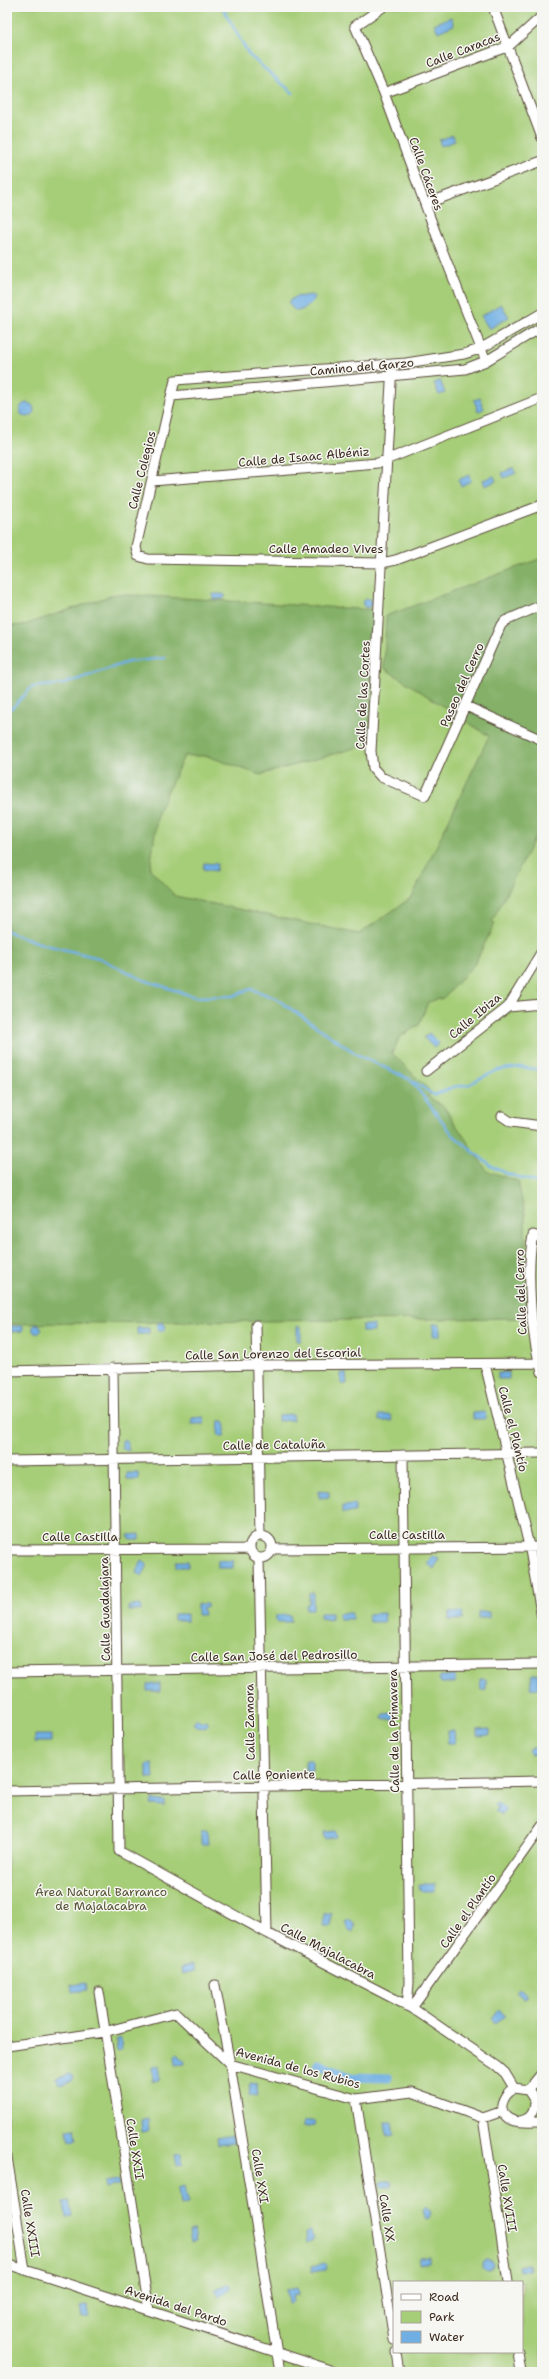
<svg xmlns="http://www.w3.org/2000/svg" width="549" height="2379" font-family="'Shantell Sans',sans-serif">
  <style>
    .green { fill: #a6cd77; stroke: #707c4a; fill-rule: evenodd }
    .forest { fill: #84b068; stroke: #606d43 }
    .water { fill: #70afe3; stroke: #566c80 }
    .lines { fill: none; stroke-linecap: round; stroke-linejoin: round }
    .stream { stroke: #70afe3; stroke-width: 2.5 }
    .canal { stroke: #70afe3; stroke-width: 9 }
    .minor-casing { stroke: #564637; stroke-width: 11 }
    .minor { stroke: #fff; stroke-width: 9 }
    .labels { text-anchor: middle; stroke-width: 3; stroke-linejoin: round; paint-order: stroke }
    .street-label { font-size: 12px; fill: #3b2a1e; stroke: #f6f6f2 }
    .park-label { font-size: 12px; fill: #565334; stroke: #f6f6f2 }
  </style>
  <rect width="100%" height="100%" fill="#f6f6f2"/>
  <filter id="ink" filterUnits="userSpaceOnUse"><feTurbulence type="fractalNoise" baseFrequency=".025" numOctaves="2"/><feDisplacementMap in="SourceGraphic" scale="8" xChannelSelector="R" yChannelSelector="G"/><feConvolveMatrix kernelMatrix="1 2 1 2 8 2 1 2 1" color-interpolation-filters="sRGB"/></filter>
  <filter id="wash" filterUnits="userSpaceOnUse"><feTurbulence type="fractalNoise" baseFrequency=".012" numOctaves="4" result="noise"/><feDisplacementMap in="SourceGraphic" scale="16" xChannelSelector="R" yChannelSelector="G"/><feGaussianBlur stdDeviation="0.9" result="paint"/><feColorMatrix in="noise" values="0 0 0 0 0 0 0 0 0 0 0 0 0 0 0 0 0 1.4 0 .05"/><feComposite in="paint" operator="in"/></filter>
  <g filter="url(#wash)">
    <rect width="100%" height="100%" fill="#ece3c6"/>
    <path class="green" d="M7 7H542V2372H7ZM394 2282H522V2352H394Z"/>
    <path class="forest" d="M542 558V824L492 921 495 923 474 965 443 998 428 1002 419 1025 400 1037 392 1053 432 1093 427 1096 444 1107 487 1171 518 1181 525 1214 526 1318 7 1324V626L24 625 116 594 377 610 369 744 260 775 207 756H184L158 812 150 869 175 896 359 934 412 897 489 736 384 668 386 616Z"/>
    <path class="water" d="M451 17 454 25 438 32 434 24Z
      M453 135 455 141 441 146 439 140Z
      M311 295 315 297C314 302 301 312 297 311 294 311 291 306 289 304V301L295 297Z
      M501 304 509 317 489 329 481 316Z
      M440 380 445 393 439 395 434 383Z
      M480 398 484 409 478 411 474 400Z
      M20 410a7 7 0 1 1 14 0a7 7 0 1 1-14 0Z
      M514 468 516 473 504 478 502 473Z
      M469 475 471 481 461 486 458 480Z
      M494 476 496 481 485 486 483 480Z
      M213 594H223L226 596 223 599H213Z
      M362.5 603a4.5 4.5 0 1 1 9 0a4.5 4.5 0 1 1-9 0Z
      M204 863 217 864 216 871 203 869Z
      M429 1033 439 1043 434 1048 424 1038Z
      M156.5 1327a4.5 4.5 0 1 1 9 0a4.5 4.5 0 1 1-9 0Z
      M433 1324H440V1336H433Z
      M32.5 1329a4.5 4.5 0 1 1 9 0a4.5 4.5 0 1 1-9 0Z
      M362 1325H374V1332H362Z
      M11 1326H23V1331L11 1332Z
      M297 1326H301V1341H297Z
      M137 1328H149V1334H137Z
      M509 1372V1379H498V1373Z
      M341 1373H346L347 1384H341Z
      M485 1412 486 1416 485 1419H473V1413Z
      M292 1414 293 1420 278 1421V1415Z
      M379 1415H391L392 1421H379Z
      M204 1417V1424H192V1418Z
      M219 1421H224L226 1425 224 1437H221L218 1434Z
      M122 1440H127L129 1451 122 1449Z
      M127 1473H138L139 1480H127Z
      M319 1491 329 1492V1497L319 1498Z
      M355 1505V1512L342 1513V1506Z
      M140 1534V1540H130L128 1535Z
      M432 1556 439 1558 434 1569 427 1563Z
      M218 1560 233 1561V1568H218Z
      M142 1561 148 1565 142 1576 136 1573Z
      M176 1561H188V1567H176Z
      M313 1592V1609H306V1605L309 1604V1593Z
      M197 1604H207V1608H203L204 1615H197Z
      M141 1605V1611H129V1606Z
      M462 1612 463 1620H449V1613Z
      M478 1612H489V1618H478Z
      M320 1613H331V1620L320 1618Z
      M340 1613H352V1619H340L338 1616Z
      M384 1613 385 1622H369L368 1614Z
      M174 1614H187V1622L184 1620H174Z
      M276 1615H290L291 1622H276Z
      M532 1674H539V1689L530 1688Z
      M440 1676H455V1683H440L438 1679Z
      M480 1679H486V1690L481 1691Z
      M147 1684H160V1691H147Z
      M395 1713V1719H382L383 1714Z
      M196 1719 201 1722 206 1720 208 1725 204 1727 196 1726 193 1723Z
      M490 1729V1735L477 1736V1730Z
      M447 1731H454L455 1743H448Z
      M35 1735H51V1742H35Z
      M531 1748H542V1754H531L528 1751Z
      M306 1760H312V1771L306 1772Z
      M153 1764 154 1778H147V1765Z
      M152 1800 165 1801V1806L151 1805Z
      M497 1803 506 1809 502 1815 495 1811 498 1808 495 1805Z
      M207 1830 208 1844H201V1831Z
      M336 1831 337 1837 325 1839 324 1832Z
      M419 1884H434V1891H420Z
      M324 1913H331V1926H324Z
      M348 1920H351L355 1926 353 1932 349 1930 345 1922Z
      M193 1964 195 1971 182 1974 180 1967Z
      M86 1983 87 1990 72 1992 71 1985Z
      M519 1988 527 1994V1998L524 1999 516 1992Z
      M499 2010 506 2016 495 2023 492 2019Z
      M121 2038 122 2049 120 2051 117 2050 116 2039Z
      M178 2054 185 2062V2064L176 2065 175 2055Z
      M152 2067H159V2080L153 2081Z
      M70 2074 74 2077 72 2081 59 2084 57 2078Z
      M250 2083 257 2084 258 2097 249 2096Z
      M148 2119 149 2131 142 2132 141 2120Z
      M313 2121 315 2123 314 2126 303 2128V2122Z
      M385 2122H392L394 2134 387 2135Z
      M75 2128 77 2140 70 2141 68 2129Z
      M232 2135 234 2143 218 2145 217 2138Z
      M181 2153 183 2165 177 2166 175 2154Z
      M118 2180 119 2185 106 2188 105 2182Z
      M391 2180 392 2186 381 2188 380 2182Z
      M184 2186 187 2203 180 2204 178 2188Z
      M70 2201 73 2217 66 2218 64 2202Z
      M426 2206 431 2213 428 2220 425 2219 423 2209Z
      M194 2231 196 2242 191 2243 189 2232Z
      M310 2231 314 2240 306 2243 305 2232Z
      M430 2257V2262L418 2264 419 2258Z
      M483 2265a5 5 0 1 1 10 0a5 5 0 1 1-10 0Z
      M324 2263 327 2266 326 2270 312 2272 311 2266Z
      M529 2264 530 2270 519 2271 518 2266Z
      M227 2284 230 2285 231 2288 220 2296 216 2289Z
      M298 2288 299 2295 292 2296 293 2302 288 2303 286 2290Z
      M87 2305 89 2317 82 2318 80 2306Z"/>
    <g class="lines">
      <path class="stream" d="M222 7 249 55 293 93
        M7 709 12 708 32 687 64 684 128 662 165 658
        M7 931 42 944 99 958 144 980 195 997 233 996 251 989 275 998 358 1055 411 1080 434 1095 453 1087 468 1085 497 1070 520 1067 542 1070
        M412 1082 453 1135 491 1166 508 1174 542 1184"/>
      <path class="canal" d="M318 2064 350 2077 389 2078"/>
    </g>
  </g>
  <g filter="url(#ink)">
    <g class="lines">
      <defs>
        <path id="minor" d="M383 7 355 26 384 93 439 242 486 361
          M493 7 542 138
          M384 93 509 46 542 16
          M425 204 542 161
          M542 313 480 349 464 354 406 363 175 380 136 547 138 556 148 559 382 563 396 560 542 505
          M392 364 371 751 373 768 381 777 425 796 501 625 505 621 542 605
          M172 396 465 369 486 361 542 327
          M152 481 378 463 542 398
          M466 706 542 740
          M508 1007 542 1004
          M426 1071 508 1007 542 951
          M502 1116 511 1122 542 1126
          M542 1238 533 1235C526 1271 531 1337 542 1372
          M256 1325 260 1536
          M485 1364 530 1550 542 1618
          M113 1368 119 1851 267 1933 412 2008 497 2066 505 2073 514 2088
          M7 1371 257 1365 539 1363
          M403 1455 409 1983 407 2006
          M7 1461 542 1453
          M250 1547a11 11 0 1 1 22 0a11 11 0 1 1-22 0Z
          M272 1549 542 1547
          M7 1550 249 1549
          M259 1559 267 1933
          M7 1672 542 1664
          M7 1791 542 1781
          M215 1985 230 2064 280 2372
          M99 1992 149 2310
          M412 2008 542 1826
          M7 2046 104 2032 176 2013 230 2064 356 2099 412 2092 483 2118 503 2111
          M528 2090 542 2073
          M356 2099 394 2340
          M483 2118 508 2282
          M520 2121C531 2119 535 2112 535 2101L528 2090 514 2088C501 2095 495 2115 514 2121 522 2123 533 2122 542 2122
          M7 2157 25 2270
          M7 2264 337 2372
          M396 2352 399 2372
          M518 2352 521 2372"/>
      </defs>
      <use href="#minor" class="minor-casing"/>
      <use href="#minor" class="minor"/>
    </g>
  </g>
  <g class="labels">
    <g class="street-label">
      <text transform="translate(463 50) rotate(-21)" y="4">Calle Caracas</text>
      <text transform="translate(426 174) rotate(70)" y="4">Calle Cáceres</text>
      <text transform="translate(362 367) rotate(-5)" y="4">Camino del Garzo</text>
      <text transform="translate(304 457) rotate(-5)" y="4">Calle de Isaac Albéniz</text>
      <text transform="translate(142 470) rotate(-76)" y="4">Calle Colegios</text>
      <text x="326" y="553">Calle Amadeo Vives</text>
      <text transform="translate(462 685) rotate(-66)" y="4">Paseo del Cerro</text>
      <text transform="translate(363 695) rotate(-87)" y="4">Calle de las Cortes</text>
      <text transform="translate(475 1016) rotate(-40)" y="4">Calle Ibiza</text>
      <text transform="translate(521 1292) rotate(-92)" y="4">Calle del Cerro</text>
      <text transform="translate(273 1354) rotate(-1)" y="4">Calle San Lorenzo del Escorial</text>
      <text transform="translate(513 1429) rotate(76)" y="4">Calle el Plantío</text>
      <text transform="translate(274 1445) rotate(-1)" y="4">Calle de Cataluña</text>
      <text x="407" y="1539">Calle Castilla</text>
      <text x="80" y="1541">Calle Castilla</text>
      <text transform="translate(105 1609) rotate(-91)" y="4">Calle Guadalajara</text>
      <text transform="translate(274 1656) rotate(-1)" y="4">Calle San José del Pedrosillo</text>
      <text transform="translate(250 1722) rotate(-91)" y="4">Calle Zamora</text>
      <text transform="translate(394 1731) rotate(-91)" y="4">Calle de la Primavera</text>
      <text transform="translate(274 1775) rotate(-1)" y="4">Calle Poniente</text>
      <text transform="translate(468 1911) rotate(-55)" y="4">Calle el Plantío</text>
      <text transform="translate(328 1951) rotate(28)" y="4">Calle Majalacabra</text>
      <text transform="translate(298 2068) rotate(15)" y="4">Avenida de los Rubios</text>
      <text transform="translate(135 2149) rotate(81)" y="4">Calle XXII</text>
      <text transform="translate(260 2176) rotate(81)" y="4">Calle XXI</text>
      <text transform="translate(507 2198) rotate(81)" y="4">Calle XVIII</text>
      <text transform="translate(387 2218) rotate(81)" y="4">Calle XX</text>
      <text transform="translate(30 2223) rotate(81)" y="4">Calle XXIII</text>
      <text transform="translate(176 2306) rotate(18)" y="4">Avenida del Pardo</text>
    </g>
    <g class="park-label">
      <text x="101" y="1896">Área Natural Barranco<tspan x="101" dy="14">de Majalacabra</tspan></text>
    </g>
  </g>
  <rect width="549" height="2379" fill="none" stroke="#f6f6f2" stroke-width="24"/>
  <rect x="393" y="2281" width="130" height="72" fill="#f6f6f2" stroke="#aba49d"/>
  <rect x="401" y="2294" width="20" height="6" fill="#ffffff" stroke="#aba49d"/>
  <text x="429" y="2301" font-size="12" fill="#3b2a1e">Road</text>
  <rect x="401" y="2311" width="20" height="12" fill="#a6cd77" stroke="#aba49d"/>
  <text x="429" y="2321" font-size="12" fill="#3b2a1e">Park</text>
  <rect x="401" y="2331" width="20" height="12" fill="#70afe3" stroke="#aba49d"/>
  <text x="429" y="2341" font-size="12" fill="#3b2a1e">Water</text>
</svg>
